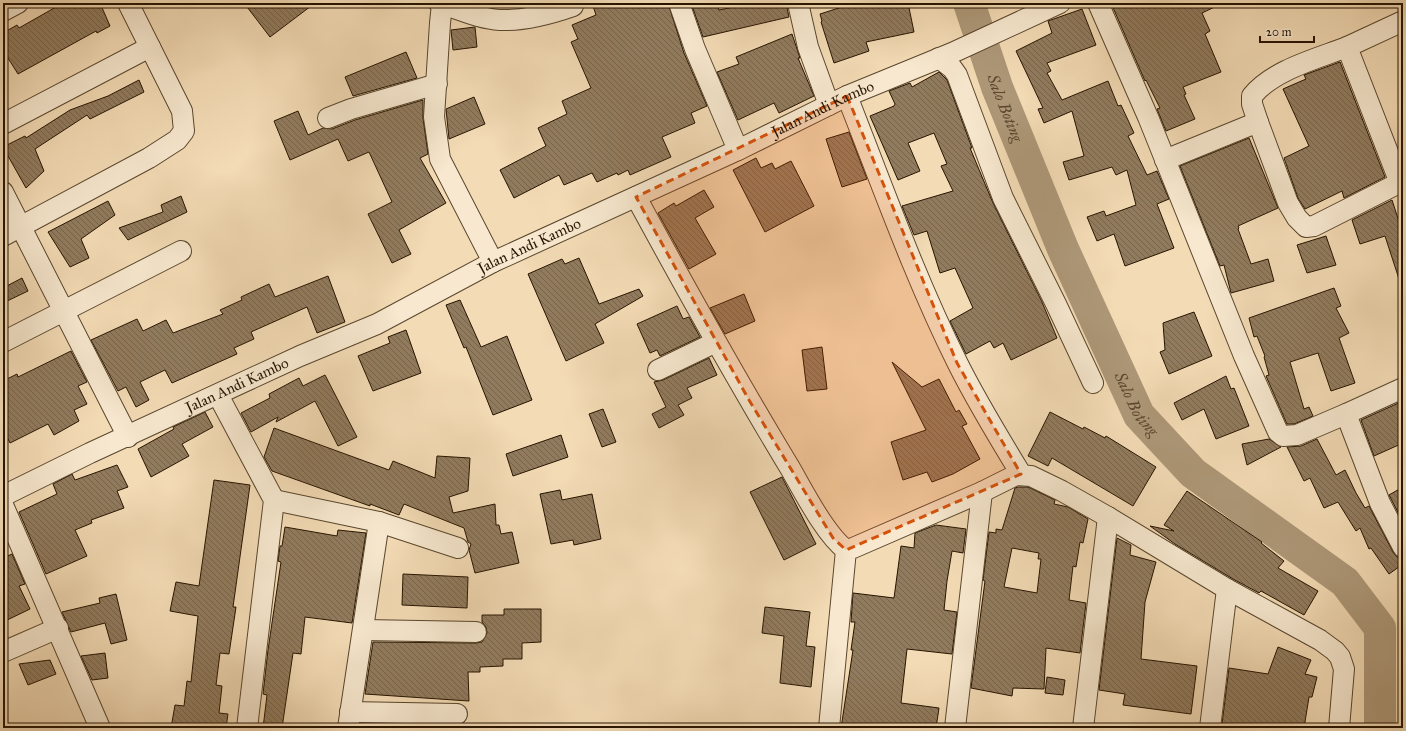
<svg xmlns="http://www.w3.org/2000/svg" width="1406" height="731" font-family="'IM FELL Great Primer',serif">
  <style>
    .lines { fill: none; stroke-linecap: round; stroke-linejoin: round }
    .river { stroke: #ad9777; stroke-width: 32 }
    .building { fill: url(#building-back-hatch); stroke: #261400; fill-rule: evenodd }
    .minor-casing { stroke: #59462d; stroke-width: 22 }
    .minor { stroke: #f7e8cf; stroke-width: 20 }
    .marked { fill: #d5520b; fill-opacity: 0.2; stroke: #d5520b; stroke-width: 3; stroke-dasharray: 8 5; stroke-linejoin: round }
    .labels { text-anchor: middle; stroke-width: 3; stroke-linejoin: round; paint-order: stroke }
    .street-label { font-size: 15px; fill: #261400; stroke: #f7e8cf }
    .water-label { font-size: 16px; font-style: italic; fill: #5c4830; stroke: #f7e8cf }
  </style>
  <defs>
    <pattern id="building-back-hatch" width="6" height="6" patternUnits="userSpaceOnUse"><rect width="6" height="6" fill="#917b5e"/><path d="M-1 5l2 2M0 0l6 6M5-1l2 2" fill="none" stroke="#76644b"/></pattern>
  </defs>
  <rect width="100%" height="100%" fill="#f3dbb5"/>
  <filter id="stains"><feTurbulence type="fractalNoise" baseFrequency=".005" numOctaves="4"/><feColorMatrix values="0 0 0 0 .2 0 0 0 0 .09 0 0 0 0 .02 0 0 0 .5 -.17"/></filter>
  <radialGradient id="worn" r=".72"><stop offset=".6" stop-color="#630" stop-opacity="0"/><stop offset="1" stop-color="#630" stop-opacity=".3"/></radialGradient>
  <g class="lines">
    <path class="river" id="s1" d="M969 3 997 87 1063 249 1139 415 1193 473 1345 582 1380 628V728"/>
  </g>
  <path class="building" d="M63 3H100L110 26 97 33 96 31 18 74 3 50V33L17 25 19 28Z
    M244 3H315L270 37Z
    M592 3H668L684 53 707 106 691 113 695 123 662 137 671 157 630 175 628 170 618 175 617 173 597 182 592 173 564 185 559 175 514 198 500 170 546 146 538 128 567 114 562 101 591 88 571 42 578 39 572 25 596 15Z
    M691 3H717L719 10 754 3H786L789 17 703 37Z
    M844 3H908L914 32 866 42 869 51 834 63 821 22 822 21 820 14 845 6Z
    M1111 3H1223L1202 13 1210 31 1205 34 1221 72 1183 87 1186 94 1184 95 1195 119 1166 131 1157 109 1160 108 1146 80 1145 81Z
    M1082 9 1096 45 1047 63 1051 71 1047 73 1062 100 1108 81 1118 106 1121 105 1134 133 1128 136 1147 175 1157 171 1169 199 1157 204 1174 248 1125 266 1114 234 1097 241 1087 217 1104 211 1106 216 1136 205 1127 170 1116 175 1112 167 1069 180 1063 162 1084 156 1072 111 1044 123 1038 109 1043 108 1016 51 1052 33 1048 21Z
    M475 27 477 47 453 50 451 30Z
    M792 34 800 58H798L814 96 779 113 774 103 738 120 717 72 739 64 736 57Z
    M406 52 417 78 353 96 345 77Z
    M1340 62 1385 177 1344 198 1342 191 1305 209 1298 198 1284 158 1309 146 1283 89 1306 79 1304 75Z
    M939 72 947 80 972 148H970L993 203 1042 302 1057 338 1011 360 1003 343 994 348 990 341 966 354 950 321 973 308 955 268 940 273 927 231 914 235 902 206 953 191 941 166 947 164 934 133 908 143 920 171 898 180 870 116 894 106 895 104 889 91 910 83 912 87Z
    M139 80 144 92 90 119 87 115 35 149 44 171 26 188 3 147 25 136 26 138 70 110 108 96Z
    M474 97 485 124 449 139 446 109Z
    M423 100V118L428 154 420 158 446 203 399 230 411 254 392 263 368 214 392 202 369 152 348 161 338 139 290 160 274 121 298 111 308 135 323 128 332 129 355 120Z
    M849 132 867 179 842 187 826 139Z
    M1249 138 1278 208 1238 226 1239 228 1238 229 1251 264 1268 259 1274 281 1231 293 1224 265 1220 266 1180 166Z
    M756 158 761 168 772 163 775 169 791 161 814 206 765 232 733 170Z
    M704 190 714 207 695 218 716 254 689 269 658 213 674 203 676 206Z
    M181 196 187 212 128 240 119 228 163 212 161 205Z
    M1392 200 1403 234V282H1400L1385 236 1360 244 1352 220Z
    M108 201 115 215 81 239 89 258 70 267 48 232Z
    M1326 236 1336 265 1307 273 1297 245Z
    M579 258 599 304 639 289 643 296 595 324 604 343 566 361 528 274 562 259 565 264Z
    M328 276 345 322 317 333 307 307 251 332 254 339 234 348 237 354 172 383 165 370 140 382 149 400 136 407 126 387 118 391 91 340 137 319 143 331 166 320 173 333 223 314 220 310 242 300 241 297 269 284 275 297Z
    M22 278 28 291 3 303V288Z
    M1334 288 1341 306 1336 308 1349 333 1339 338 1355 383 1331 391 1318 353 1290 362 1304 409 1309 407 1313 416 1294 424H1287L1266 376 1269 375 1264 357 1265 356 1257 336 1254 337 1249 318Z
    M744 294 755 321 725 334 710 308Z
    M460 300 481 347 507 336 532 400 493 415 466 347 464 348 446 305Z
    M677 306 683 319 689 317 700 337 660 356 657 350 650 353 637 324Z
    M1194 312 1212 356 1169 374 1160 352 1165 350 1163 323Z
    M406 330 421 373 373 391 358 356 390 343 388 337Z
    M822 347 827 389 807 391 802 350Z
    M71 351 87 382 78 386 87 404 74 410 79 421 54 435 48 424 10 443 3 429V381L17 374 18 377Z
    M709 358 717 375 687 388 692 398 678 405 684 415 659 428 652 414 666 407 654 382 663 380Z
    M892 362 922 387 939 379 956 412 959 410 967 424 962 426 980 459 953 474 932 482 927 472 903 480 891 442 926 430Z
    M325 375 357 437 338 446 315 401 276 422 278 417 251 432 241 413 270 398 269 394 299 378 303 386Z
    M1226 376 1231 389 1234 388 1249 426 1216 439 1204 409 1182 420 1174 403Z
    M1403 401V443L1374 456 1361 420Z
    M603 409 616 442 602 447 589 414Z
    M205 412 213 427 182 444 189 456 151 477 138 449 174 429 173 427Z
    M1050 412 1083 429 1084 427 1105 438 1106 436 1156 467 1133 506 1052 458 1048 466 1028 456Z
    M274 428 389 470 393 461 435 478 437 456 470 458 468 491 449 497 453 513 495 504 496 525H499L501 534 512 532 519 563 475 573 469 550 471 544 468 542 464 528 404 504 399 515 370 504V506L272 471 264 457Z
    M561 435 568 457 513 476 506 454Z
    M1269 439 1281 447 1247 465 1242 444Z
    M1317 439 1336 475 1345 470 1356 493 1365 508 1369 506 1393 552 1397 557 1403 558V564L1389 574 1371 548 1369 549 1360 528 1356 531 1338 502 1324 508 1310 478 1304 481 1287 447 1301 446Z
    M117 465 128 487 117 491 124 508 91 520 92 523 75 530 87 556 46 574 19 512 57 494 53 484 72 474 75 480Z
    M782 477 816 544 784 560 750 492Z
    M214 480 250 485 233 607H236L229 654 220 653 216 685 222 686 219 713 228 714 226 728H171L175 705 184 706 187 681 191 682 198 616 170 611 176 582 199 586Z
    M1018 487H1028L1055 500 1054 504 1068 507 1088 519 1083 543 1080 542 1076 567 1073 566 1069 600 1086 603 1080 653 1046 648 1044 689 1013 688 1012 696 971 688 985 581 983 580 989 532 996 533V529L1002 530 1015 488ZM1012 548 1039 553 1038 559H1041L1037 593 1004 587Z
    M1403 487V522L1389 495Z
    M560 490 562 500 592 494 601 539 574 545 573 540 551 544 540 494Z
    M1187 491 1262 542 1261 543 1284 561 1278 568 1318 591 1304 615 1261 591 1259 593 1233 579 1175 544 1150 526 1174 531 1164 525Z
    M936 525 966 529 963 553 952 551 947 581 944 610 957 612 952 654 907 649 901 703 939 708 936 728H903L881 725V728H841L853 650H851L855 622H851L853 593 894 598 901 546 914 548 915 533Z
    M285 527 337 536 338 530 366 533 352 623 305 617 301 654 293 653 282 728H263L267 695 263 694 268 650 281 562 278 561 280 546H282Z
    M1117 538 1131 545 1130 555 1156 562 1145 602 1141 659 1197 666 1191 714 1123 705 1125 694 1099 690Z
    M12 554 25 584 19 586 30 609 3 622V558Z
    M403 574 468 577 467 608 402 605Z
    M116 594 127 640 111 644 105 623 71 632 62 612 100 603 99 598Z
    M765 607 810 612 806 646 815 647 811 687 780 683 784 636 762 633Z
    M504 609H541V642L522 643V659H503V666L480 667V672H468L469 701 365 694 373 642 476 643 482 642 487 633 486 627 482 622V615H504Z
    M1278 647 1311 660 1305 674 1317 677 1312 697H1309L1304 728H1275L1222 724 1229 668 1268 674Z
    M105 653 108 678 92 680 81 656Z
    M50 660 56 674 28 685 19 664Z
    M1047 677 1065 680 1063 695 1045 693Z"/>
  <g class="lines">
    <defs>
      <g id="minor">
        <path d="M439 3 442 4 440 23 434 117 440 159 493 262"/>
        <path d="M446 3 442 4C461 10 480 19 500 20 524 21 550 14 573 6"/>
        <path d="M679 3 695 49 738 150"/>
        <path d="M798 3 808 47 829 105"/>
        <path d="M1098 3 1148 117 1244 356 1278 432 1283 436 1297 435 1346 414"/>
        <path d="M3 11 18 3"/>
        <path d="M939 58 952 68 957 75 1003 198 1056 304 1093 383"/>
        <path d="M847 96C882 185 915 278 958 364 977 402 999 438 1021 474"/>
        <path d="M328 118 351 109 437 84"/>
        <path d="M1258 122 1252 104V96C1273 70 1316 59 1347 47"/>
        <path d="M3 124 150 47"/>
        <path d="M1165 160 1258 122 1288 203 1297 218 1306 227 1314 226 1403 181"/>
        <path d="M1400 183 1347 47 1403 21"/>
        <path d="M3 192 128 437"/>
        <path d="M636 197C686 289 736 379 790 468 804 492 825 534 846 550L853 548 982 492 1016 475 1031 476 1062 491 1108 517 1227 589 1320 640 1335 651 1340 657 1344 669 1339 728"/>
        <path d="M3 236 149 158 177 140 184 131 182 111 128 3"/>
        <path d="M3 342 181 251"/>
        <path d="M658 370 716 342"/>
        <path d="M1403 388 1346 414 1380 503 1403 547"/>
        <path d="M218 395 274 500 247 728"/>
        <path id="s2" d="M3 496 90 453 300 356 377 324 493 262 738 150 847 96 952 53 1060 3"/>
        <path d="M274 500 379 522 458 548"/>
        <path d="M3 505 100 728"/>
        <path d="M364 630 476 632"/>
        <path d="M3 652 58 628"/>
        <path d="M350 712 457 714"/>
        <path d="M348 728 379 522"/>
        <path d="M829 728 846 550"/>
        <path d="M955 728 982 492"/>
        <path d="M1083 728 1108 517"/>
        <path d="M1210 728 1227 589"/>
      </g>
    </defs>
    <use href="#minor" class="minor-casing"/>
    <use href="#minor" class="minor"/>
  </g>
  <path class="marked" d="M847 96 957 363 1021 474 846 550 833 538 749 400 636 197Z"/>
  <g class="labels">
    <g class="street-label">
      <text dy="5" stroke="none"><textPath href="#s2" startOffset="907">Jalan Andi Kambo</textPath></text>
      <text dy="5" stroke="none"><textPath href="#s2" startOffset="583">Jalan Andi Kambo</textPath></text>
      <text dy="5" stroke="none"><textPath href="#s2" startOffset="259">Jalan Andi Kambo</textPath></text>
    </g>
    <g class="water-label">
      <text dy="6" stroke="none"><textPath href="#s1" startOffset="111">Salo Boting</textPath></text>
      <text dy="6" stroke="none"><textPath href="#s1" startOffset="435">Salo Boting</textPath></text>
    </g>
  </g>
  <rect width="1406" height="731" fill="none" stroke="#f3dbb5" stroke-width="16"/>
  <rect x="4" y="4" width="1398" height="723" fill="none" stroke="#261400" stroke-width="2"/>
  <rect x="8" y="8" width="1390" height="715" fill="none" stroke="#261400"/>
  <path d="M1260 36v6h54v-6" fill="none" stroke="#261400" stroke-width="2"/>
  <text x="1266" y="36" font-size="12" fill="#261400" stroke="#f7e8cf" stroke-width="3" paint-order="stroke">20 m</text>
  <rect width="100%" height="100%" filter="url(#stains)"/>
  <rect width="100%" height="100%" fill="url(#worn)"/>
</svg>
